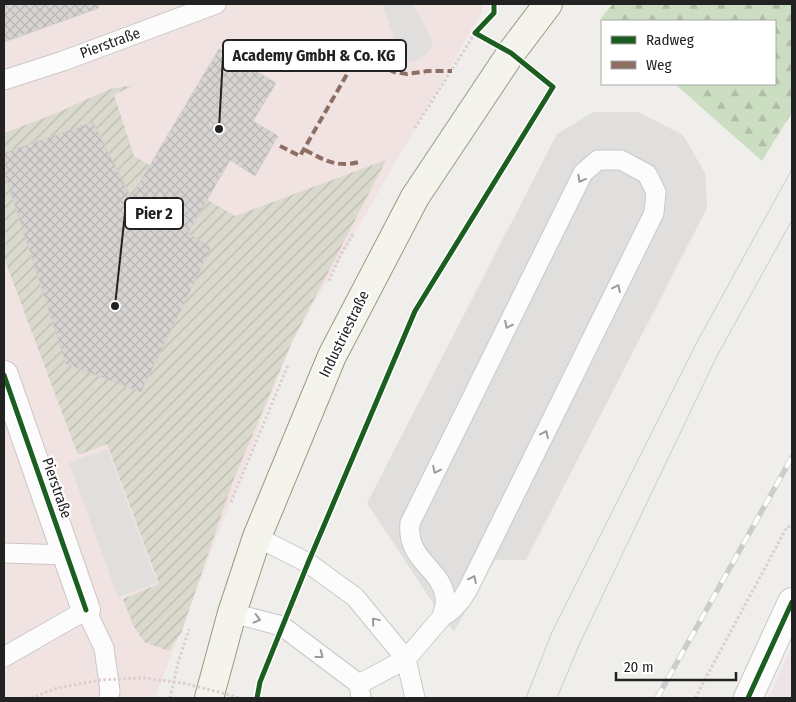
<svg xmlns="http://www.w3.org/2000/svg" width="796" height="702" font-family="'Fira Sans Condensed',sans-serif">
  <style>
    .commercial { fill: #f1e3e1 }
    .industrial { fill: #ede4e9 }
    .construction { fill: url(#construction-furrows) }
    .forest { fill: url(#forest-firs) }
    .parking { fill: #e0dfde }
    .building { fill: url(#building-cross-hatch); stroke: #d3d0cc }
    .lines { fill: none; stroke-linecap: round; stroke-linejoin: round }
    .service-casing { stroke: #c9c8c7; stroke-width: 21 }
    .minor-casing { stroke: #c9c8c7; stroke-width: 30 }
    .secondary-casing { stroke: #999a82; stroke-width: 30 }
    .path { stroke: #dccecd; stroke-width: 3; stroke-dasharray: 2.5 2.5; stroke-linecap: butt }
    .service { stroke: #fdfcfc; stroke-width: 19 }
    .minor { stroke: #fdfcfc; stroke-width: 28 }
    .secondary { stroke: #f4f4ed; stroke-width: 28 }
    .tram { stroke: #ccc; stroke-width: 1 }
    .rail-casing { stroke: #ccc; stroke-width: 5.5 }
    .rail { stroke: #fff; stroke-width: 4; stroke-dasharray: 11; stroke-linecap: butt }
    .path-bridge { stroke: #dccecd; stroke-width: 3; stroke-dasharray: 2.5 2.5; stroke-linecap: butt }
    .quiet { stroke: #8d6e63; stroke-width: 4; stroke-dasharray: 8 4; stroke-linecap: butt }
    .cycleway-casing { stroke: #fff; stroke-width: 8 }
    .cycleway { stroke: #1b5e20; stroke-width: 5 }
    .oneway { stroke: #9a9a9a }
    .labels { text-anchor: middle; stroke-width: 4.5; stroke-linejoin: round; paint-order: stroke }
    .street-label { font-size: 15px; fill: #222; stroke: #fff }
    .leader { fill: none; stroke: #222; stroke-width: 2 }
    .callout-dot { fill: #222; stroke: #fff; stroke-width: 2 }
    .callout { fill: #fff; stroke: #222; stroke-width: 2 }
    .callout-label { font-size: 16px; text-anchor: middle; font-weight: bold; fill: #222 }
  </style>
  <defs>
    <pattern id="construction-furrows" width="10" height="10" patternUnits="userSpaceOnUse" patternTransform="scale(1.25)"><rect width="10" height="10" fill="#d9d9cd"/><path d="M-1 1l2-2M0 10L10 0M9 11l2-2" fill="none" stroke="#babab0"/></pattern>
    <pattern id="forest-firs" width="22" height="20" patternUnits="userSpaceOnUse" patternTransform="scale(1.25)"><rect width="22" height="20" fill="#cbdec1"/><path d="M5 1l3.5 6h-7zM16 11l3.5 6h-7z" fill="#aebea6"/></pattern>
    <pattern id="building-cross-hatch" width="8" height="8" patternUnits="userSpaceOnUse" patternTransform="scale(1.25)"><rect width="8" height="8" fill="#d7d4d2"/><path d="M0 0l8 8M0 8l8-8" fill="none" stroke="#b8b6b4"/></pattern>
  </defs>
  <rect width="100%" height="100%" fill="#f0eeeb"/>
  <path class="commercial" d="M4 4H482V12L292 342 155 698H4Z"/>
  <path class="industrial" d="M792 645V698H769Z"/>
  <path class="construction" d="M134 85 114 95 134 156 235 216 386 160 292 342 233 481 182 631 169 651 144 642 133 625 123 599 159 584 107 444 78 455 4 258V133L52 115 110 89Z"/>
  <path class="forest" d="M613 4H792V112L762 161 675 84H775V21H605L601 18Z"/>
  <path class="parking" d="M382 4H413L430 35 433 45 427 53 417 61H402Z
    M593 112H638L683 135 705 173 707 208 526 560H495L454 631 442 617 367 503 557 134Z
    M107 449 157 583 118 597 69 463Z"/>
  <path class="building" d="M4 4H98L99 8 4 42Z
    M219 49 276 83 253 121 278 136 255 176 230 160 188 233 211 248 141 392 66 364 4 172V153L93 122 131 197Z"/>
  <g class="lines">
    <defs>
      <path id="service" d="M4 80 63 61 216 4
        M257 537 308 563 355 597 406 659 415 698
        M4 553 67 555
        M232 613 282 626 359 684 361 698
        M4 657 86 610 104 648 110 691 109 698
        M359 684 406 659 442 617 453 609 461 600 467 591 654 213 656 192 647 174 621 160H598L583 173 410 523C406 561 441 567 445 597 446 603 444 610 442 617"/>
      <path id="minor" d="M4 375 86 610
        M748 698 792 602"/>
      <path id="secondary" d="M209 698 232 613 257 537 332 356 415 197 511 53 548 4"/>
    </defs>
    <use href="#service" class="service-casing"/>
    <use href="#minor" class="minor-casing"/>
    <use href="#secondary" class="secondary-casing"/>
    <path class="path" d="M415 128 475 33
      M329 281 341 254 354 233
      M231 502 288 365
      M170 698 178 663 189 629
      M695 698 787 527 792 526"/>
    <use href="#service" class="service"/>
    <use href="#minor" class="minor"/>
    <use href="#secondary" class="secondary"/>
    <path class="tram" d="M526 698 552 632 697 342 792 169
      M557 698 580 643 717 356 792 220"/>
    <defs>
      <path id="rail" d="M657 698 792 457"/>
    </defs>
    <use href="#rail" class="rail-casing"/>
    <use href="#rail" class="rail"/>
    <path class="path-bridge" d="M31 698 57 688 100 680 144 678 183 683 230 695 239 698"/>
    <path class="quiet" d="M280 146 300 156 350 69 361 58 379 65 394 72 407 74 428 71H452
      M305 150C324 160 337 168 359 162"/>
    <defs>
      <path id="cycleway" d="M4 375 86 610
        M257 698 260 682 308 563 415 311 553 87 511 53 475 33 494 13V4
        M748 698 792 602"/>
    </defs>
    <use href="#cycleway" class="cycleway-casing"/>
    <use href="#cycleway" class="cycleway"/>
  </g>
  <defs><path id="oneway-chevron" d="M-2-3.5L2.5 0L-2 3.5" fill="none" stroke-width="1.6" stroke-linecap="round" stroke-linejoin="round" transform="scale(1.25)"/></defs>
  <g class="oneway">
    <use href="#oneway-chevron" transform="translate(581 179) rotate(119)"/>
    <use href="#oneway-chevron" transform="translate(617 288) rotate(-64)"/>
    <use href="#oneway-chevron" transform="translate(508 325) rotate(116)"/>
    <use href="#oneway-chevron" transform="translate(545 434) rotate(-64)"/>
    <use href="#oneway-chevron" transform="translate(436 470) rotate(116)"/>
    <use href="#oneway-chevron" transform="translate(473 579) rotate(-64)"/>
    <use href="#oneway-chevron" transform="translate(257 619) rotate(15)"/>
    <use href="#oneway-chevron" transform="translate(375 621) rotate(-130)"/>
    <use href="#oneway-chevron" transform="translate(320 655) rotate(37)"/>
  </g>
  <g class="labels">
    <g class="street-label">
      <text transform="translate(110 43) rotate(-20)" y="5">Pierstraße</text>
      <text transform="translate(344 334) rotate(-64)" y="5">Industriestraße</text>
      <text transform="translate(57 488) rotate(71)" y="5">Pierstraße</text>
    </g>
  </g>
  <path class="leader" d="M219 129L223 56M115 306L125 213"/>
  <g class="callout-dot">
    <circle cx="219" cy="129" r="5"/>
    <circle cx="115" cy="306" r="5"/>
  </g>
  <g class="callout">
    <rect x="223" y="40" width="183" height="31" rx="5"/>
    <rect x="125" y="198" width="58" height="31" rx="5"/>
  </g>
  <g class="callout-label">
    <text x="314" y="61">Academy GmbH &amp; Co. KG</text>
    <text x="154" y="219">Pier 2</text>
  </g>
  <rect width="796" height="702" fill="none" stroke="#222222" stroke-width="10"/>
  <rect x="601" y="20" width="175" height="65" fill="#ffffff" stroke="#a7a7a7"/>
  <rect x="611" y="36" width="25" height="8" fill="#1b5e20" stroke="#a7a7a7"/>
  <text x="646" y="45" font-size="15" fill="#222222">Radweg</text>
  <rect x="611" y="61" width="25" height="8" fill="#8d6e63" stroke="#a7a7a7"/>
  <text x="646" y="70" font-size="15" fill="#222222">Weg</text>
  <path d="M616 672v8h120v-8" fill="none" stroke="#222222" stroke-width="2.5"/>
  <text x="624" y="672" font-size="15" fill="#222222" stroke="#ffffff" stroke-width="4" paint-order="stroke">20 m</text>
</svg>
